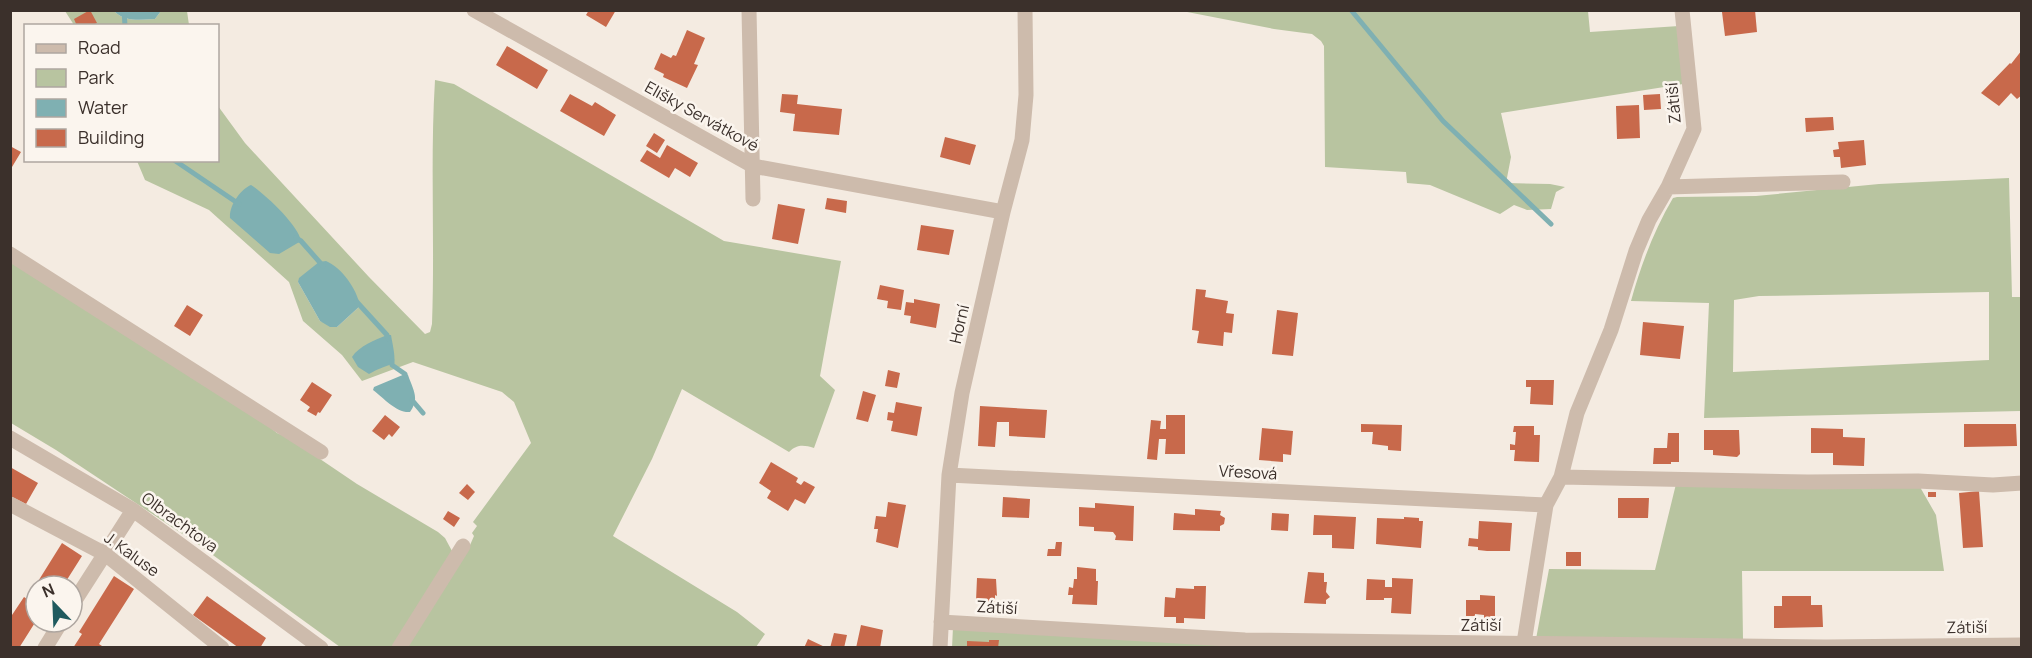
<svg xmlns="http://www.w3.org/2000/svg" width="2032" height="658" font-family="Manrope,sans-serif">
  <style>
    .green { fill: #b8c4a0; fill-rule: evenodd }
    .water { fill: #7fb0b2 }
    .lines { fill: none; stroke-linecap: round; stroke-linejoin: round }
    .stream { stroke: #7fb0b2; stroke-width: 5 }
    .building { fill: #c8694b }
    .minor { stroke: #cdbbac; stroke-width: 15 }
    .labels { text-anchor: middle; stroke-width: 5; stroke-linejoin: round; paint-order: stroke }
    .street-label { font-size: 16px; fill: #3b302b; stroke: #fbf5ee }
  </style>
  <rect width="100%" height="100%" fill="#f4ebe1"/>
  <path class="green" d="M65 11H114C125 22 139 20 155 19L161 11H187L189 25H74Z
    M1182 11H1588L1590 32 1679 26 1683 84 1501 113 1511 157 1506 183 1550 184 1565 187 1556 192 1551 209 1527 210 1514 205 1500 214 1430 185 1407 183 1406 172 1325 167 1324 46 1321 41 1312 34 1274 29Z
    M435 80 454 84 724 241 841 261 820 376 835 390 814 448C804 445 797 444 789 452L682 389 652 459 613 536 737 612 765 634 756 647H407L467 552 474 536 472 533 477 526 473 522 531 443 514 402 502 392 413 362 362 381 342 355 303 321 289 282 209 210 145 180 137 161 190 160 196 162 218 160V106L245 143 369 277 425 334 430 332 432 324C435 243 430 161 435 80ZM298 282 360 306 337 327 320 321Z
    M2009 178 2012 297H2021V411L1704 418 1709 303 1631 301C1641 265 1654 230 1673 198L1677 197 1756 196 1879 184ZM1989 292V360L1733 372 1734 300 1759 296Z
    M10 259 259 418 277 433 289 438 357 484 438 532 445 538 452 551 395 647H340L199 545 56 450 11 423Z
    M1676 484 1920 487 1936 515 1944 571H1742L1743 640 1536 639 1549 569 1655 570Z
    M953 627 1363 648H952Z"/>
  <path class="water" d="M161 11 155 19C139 20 125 22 114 11Z
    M251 185C265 194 299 226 301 241L279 254 270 253 230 218C229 205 241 189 251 185Z
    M326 261C342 268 357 289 360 306L337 327H330L320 321 298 282 299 278 319 262Z
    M387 335H391C398 373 396 358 369 374L358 367 352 357C359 346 375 340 387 335Z
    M405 374 408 375C413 390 420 398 410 412 396 413 384 398 373 390L374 387Z"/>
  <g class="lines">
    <path class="stream" d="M124 10 125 26
      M1351 10 1443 121 1551 224
      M174 160 239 204
      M296 238 301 241 323 266
      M356 301 387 335 388 339
      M392 360V365L405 374 406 380
      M412 400 423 413"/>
  </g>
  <path class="building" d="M90 10 97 23 91 26H77L74 19Z
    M589 10H616L606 27 586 15Z
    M1731 10H1755L1757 32 1725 36 1722 12Z
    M687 30 705 38 694 64 698 65 687 88 663 77 664 74 654 69 661 53 671 58 673 55 676 56Z
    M507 46 548 70 537 89 496 65Z
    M2022 50V95L2017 99 2011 93 1999 106 1981 93 2010 63 2011 64Z
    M570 94 592 106 595 102 616 115 604 136 560 111Z
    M782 94 798 95 797 104 842 109 839 135 793 131 795 114 780 112Z
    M1660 94 1661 109 1644 110 1643 95Z
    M1639 105 1640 138 1617 139 1616 106Z
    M1833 117 1834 130 1806 132 1805 118Z
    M654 133 665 140 657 153 646 146Z
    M945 137 976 145 970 165 940 157Z
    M1864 140 1866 165 1841 168 1840 157H1834L1833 150 1839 149 1838 142Z
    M667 145 698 163 690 177 675 168 669 178 640 161 647 150 660 158Z
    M10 146 21 152 12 167 10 166Z
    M827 198 847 201 846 213 825 209Z
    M778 204 805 209 798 244 772 239Z
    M921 225 954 230 949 255 917 250Z
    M880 285 904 290 901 310 887 308 888 301 877 299Z
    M1196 289 1206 290 1205 297 1228 301 1226 313 1234 314 1232 333 1224 332 1223 346 1197 343 1199 331 1192 330Z
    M914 299 940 304 936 328 910 323 911 316 904 315 906 302 914 303Z
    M187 305 203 315 190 336 174 326Z
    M1277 310 1298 313 1293 356 1272 354Z
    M1643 322 1684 326 1680 359 1640 355Z
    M888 370 900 373 897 388 885 386Z
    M1526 380H1554L1553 405 1530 404 1531 387H1526Z
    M312 382 332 395 320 413 318 412 316 416 307 411 310 407 300 400Z
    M863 391 876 395 868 422 856 419Z
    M896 402 922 407 917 436 891 431 893 421 887 420 888 412 894 413Z
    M980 406 1047 410 1045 438 1009 436V422H997L995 447 978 446Z
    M385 415 400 427 392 437 389 434 384 440 372 431Z
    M1166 415H1185V454H1165L1166 439H1159L1157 460 1147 459 1151 420 1161 421 1160 429H1166Z
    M1361 424 1402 425 1401 451 1388 450V446L1372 444 1373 432H1361Z
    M1964 424H2016L2017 446 1964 447Z
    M1514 426H1534V435H1540L1539 462 1514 461 1515 450H1510V444L1515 445 1516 432H1513Z
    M1262 428 1293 431 1291 455 1283 454V462L1259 460Z
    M1811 428 1843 429V437L1865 438 1864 466 1833 465V453H1811Z
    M1704 430H1739L1740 454 1737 457 1713 455V450H1704Z
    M1668 433H1679V462H1671V464H1653L1654 448H1667Z
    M771 462 798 478 796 482 801 485 804 481 815 487 805 504 795 499 788 511 767 498 771 491 759 483Z
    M10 467 38 483 26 504 10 496Z
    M467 484 475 492 468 500 459 493Z
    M1979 491 1983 547 1963 548 1959 493Z
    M1928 492H1936V497H1928Z
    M1003 497 1030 499 1029 518 1002 517Z
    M1618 498H1649L1648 518H1618Z
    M888 502 906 505 898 548 876 542 878 529H874L876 516 886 517Z
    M1095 503 1134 506 1133 541 1115 540 1116 536 1113 532 1094 531V527L1079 526V507L1095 508Z
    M1195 509 1221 511 1220 515 1225 518 1224 524 1220 526V531L1173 530 1174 513 1195 515Z
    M448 511 460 518 454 527 443 519Z
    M1272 513 1289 514 1288 531 1271 530Z
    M1314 515 1356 517 1354 549 1332 548V535H1313Z
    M1404 517 1419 518V521H1423L1421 548 1376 544 1377 518 1404 519Z
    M1479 521 1512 523 1510 551H1487L1478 550V547L1468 546 1469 538 1478 539Z
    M1056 542H1062L1061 556H1047L1048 549H1055Z
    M62 543 82 556 63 586H36V621L19 648H10V618L24 597 27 599Z
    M1566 552H1581V566H1566Z
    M1077 567 1096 569V581H1098L1097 605 1072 604 1073 595H1068L1069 587 1073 588 1074 579H1077Z
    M1308 572 1324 573V582H1327L1326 592 1330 597 1326 600V604L1304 603Z
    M114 576 134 589 99 644 105 648H73L82 634 79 632Z
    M977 578 996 579 997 596 995 595V602L976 601Z
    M1392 578 1413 579 1411 614 1391 613 1392 598H1384V600H1366L1367 579 1385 580V587H1392Z
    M1194 586H1206L1205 619 1184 618V623H1176V617H1164L1165 597 1175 598 1176 588 1194 589Z
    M1480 595 1495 596V617L1484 618V615L1475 614V616H1466V600H1480Z
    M207 596 266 638 260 648H239L193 615Z
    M1782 596H1811V605H1822L1823 627 1774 628V606H1782Z
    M861 625 883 630 880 648H856Z
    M834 633 847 635 844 648H830Z
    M808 639 827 648H804Z
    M989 640H999L998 648H967V641L989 642Z"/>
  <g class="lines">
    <path class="minor" d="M474 10 753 166 1003 212
      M749 10 753 199
      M1668 187 1843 182
      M10 254 321 452
      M10 438 133 510 321 648
      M949 475 1546 505
      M1561 477 1808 482 1918 481 1993 485 2022 483
      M10 504 105 554 222 648
      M72 605 133 510
      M941 622 1245 640 1826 647 2022 645
      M1524 643 1546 505 1561 477 1577 413 1611 330 1636 251 1649 220 1668 187 1694 129 1682 10
      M45 648 61 622
      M399 648 463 546
      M940 648 949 475 962 393 1003 212 1022 140 1026 95 1025 10"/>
  </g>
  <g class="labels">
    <g class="street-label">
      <text transform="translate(1673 103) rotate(-95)" y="6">Zátiší</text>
      <text transform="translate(702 116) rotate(29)" y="6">Elišky Servátkové</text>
      <text transform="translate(959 324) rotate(-77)" y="6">Horní</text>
      <text transform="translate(1248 472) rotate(3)" y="6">Vřesová</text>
      <text transform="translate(180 522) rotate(36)" y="6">Olbrachtova</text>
      <text transform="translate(132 554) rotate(36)" y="6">J. Kaluse</text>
      <text transform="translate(997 607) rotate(3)" y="6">Zátiší</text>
      <text x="1481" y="631">Zátiší</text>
      <text transform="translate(1967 627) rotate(-1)" y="6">Zátiší</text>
    </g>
  </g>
  <rect width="2032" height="658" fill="none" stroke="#3b302b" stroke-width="24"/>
  <rect x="24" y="24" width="195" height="138" fill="#fbf5ee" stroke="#aea6a0" stroke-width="1.5"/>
  <rect x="36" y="44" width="30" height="9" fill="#cdbbac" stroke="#aea6a0" stroke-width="1.5"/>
  <text x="78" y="54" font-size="18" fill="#3b302b">Road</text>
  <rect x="36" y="69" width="30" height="18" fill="#b8c4a0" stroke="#aea6a0" stroke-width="1.5"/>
  <text x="78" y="84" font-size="18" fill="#3b302b">Park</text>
  <rect x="36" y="99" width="30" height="18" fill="#7fb0b2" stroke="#aea6a0" stroke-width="1.5"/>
  <text x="78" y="114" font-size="18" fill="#3b302b">Water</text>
  <rect x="36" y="129" width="30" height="18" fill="#c8694b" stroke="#aea6a0" stroke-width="1.5"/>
  <text x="78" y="144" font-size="18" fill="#3b302b">Building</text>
  <g transform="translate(54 604) rotate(337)"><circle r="28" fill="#fbf5ee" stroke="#aea6a0" stroke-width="1.5"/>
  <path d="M0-4.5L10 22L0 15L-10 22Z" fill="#1f5a5e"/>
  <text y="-9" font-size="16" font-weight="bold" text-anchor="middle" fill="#3b302b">N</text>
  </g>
</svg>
